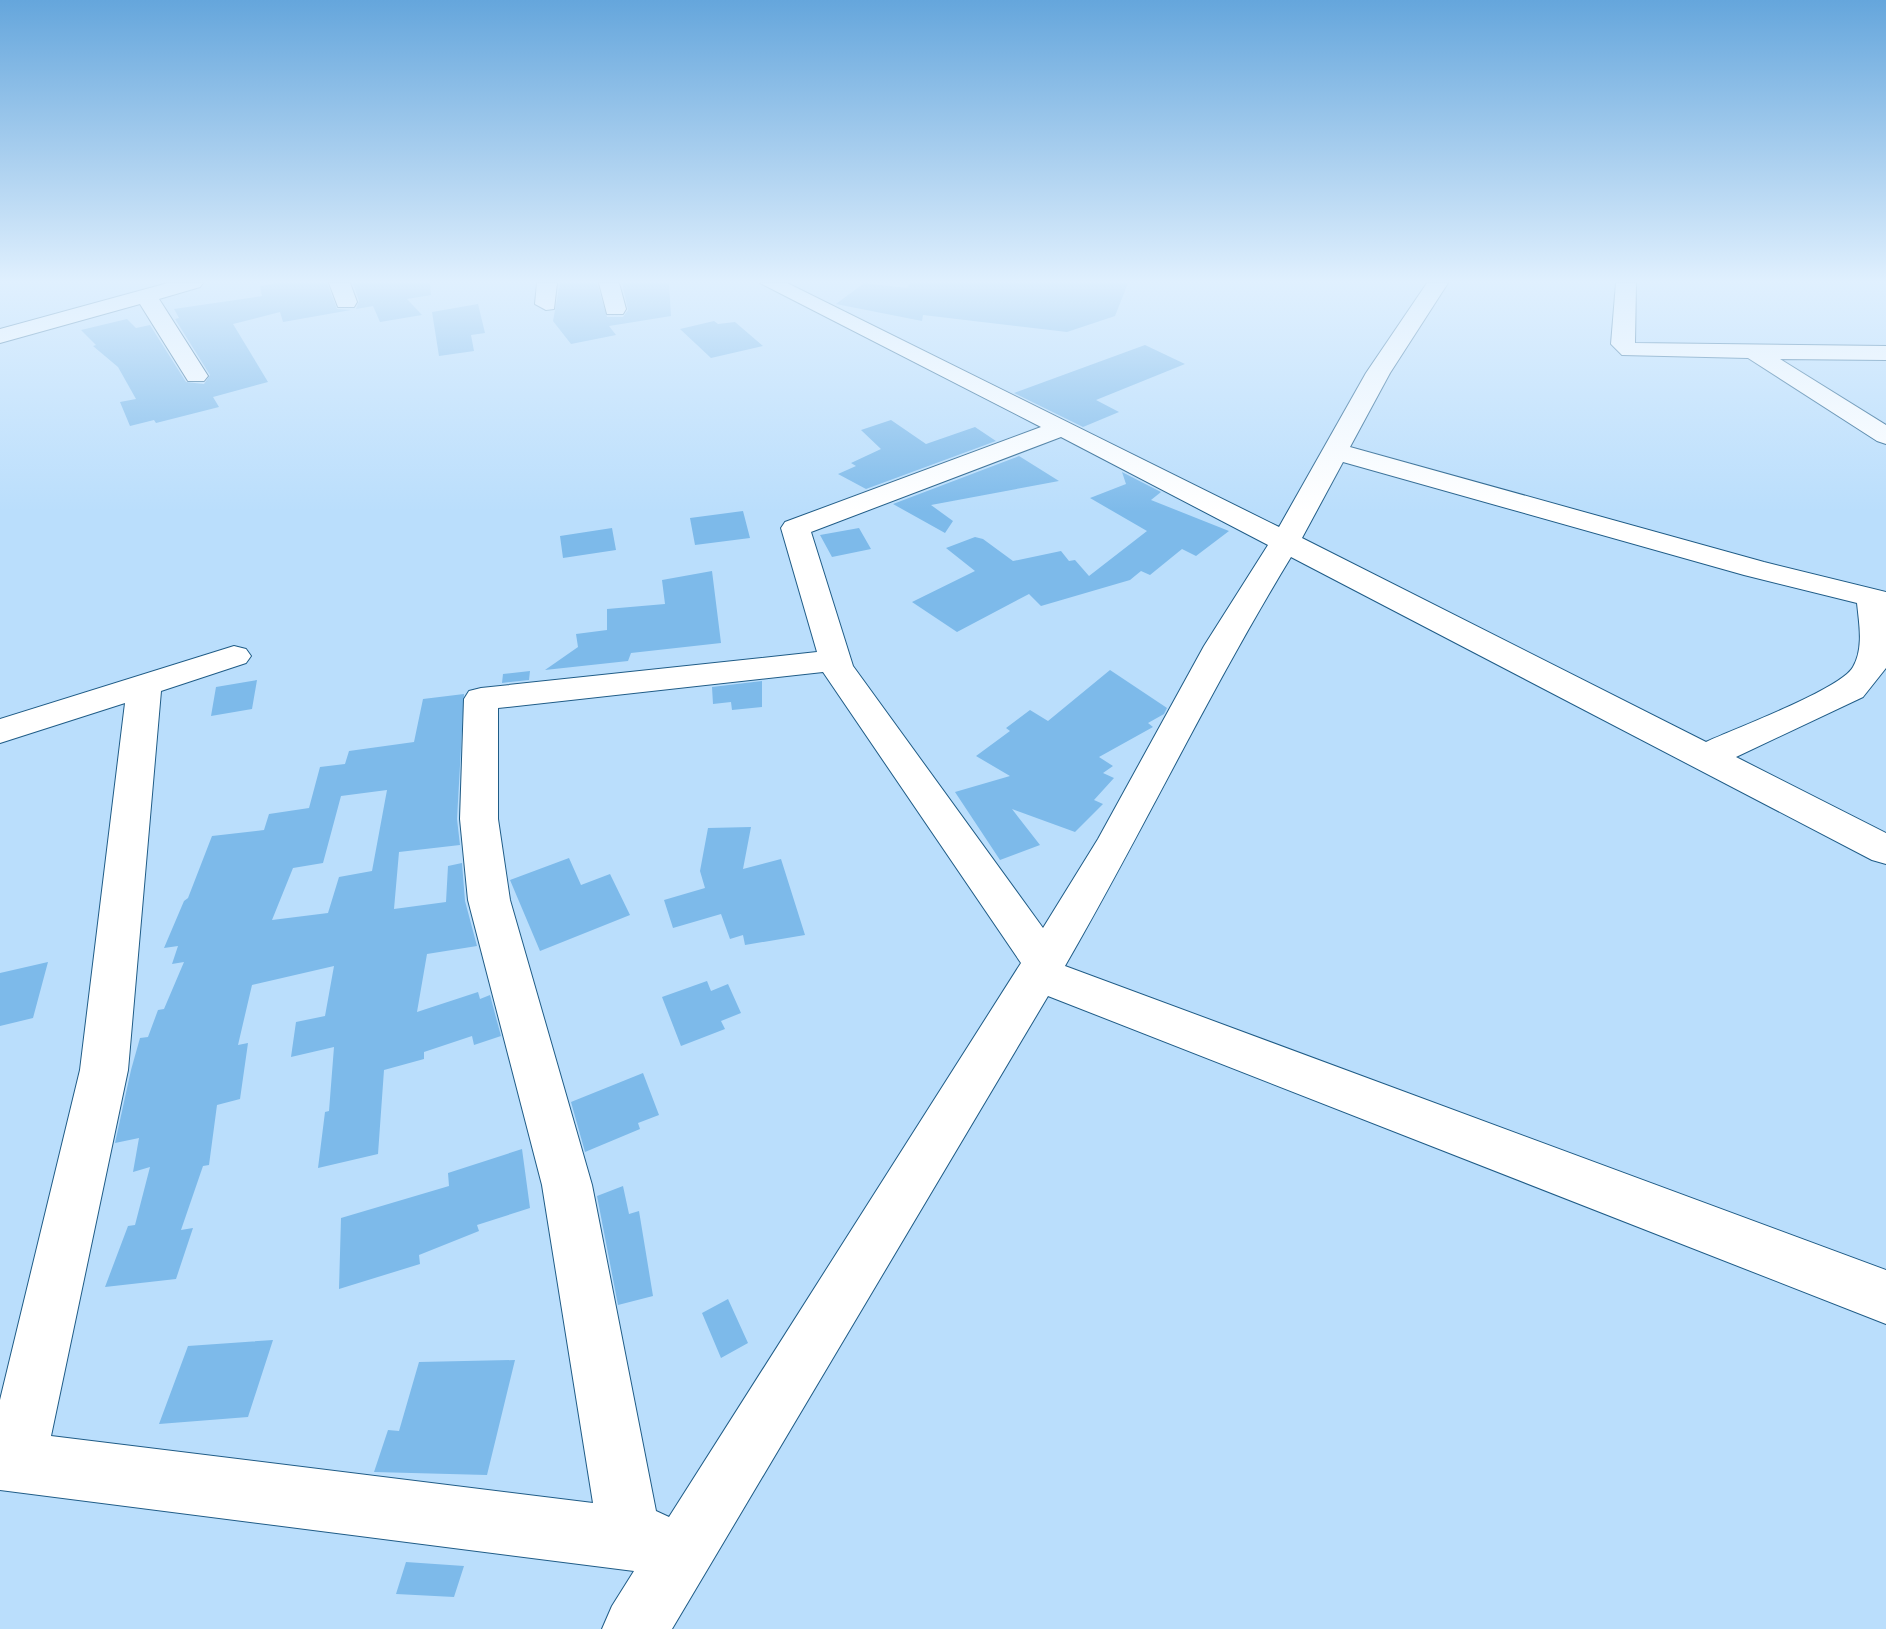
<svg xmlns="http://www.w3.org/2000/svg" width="1886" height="1629" font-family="'Work Sans',sans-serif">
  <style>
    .building { fill: #7dbaea; fill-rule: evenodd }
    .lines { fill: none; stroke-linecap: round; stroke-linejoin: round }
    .minor-casing { stroke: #1f5c87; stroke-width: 2 }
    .minor { fill: #fff; fill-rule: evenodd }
  </style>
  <rect width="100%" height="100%" fill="#badefc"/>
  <path class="building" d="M277 283H327L337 309 351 310 283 322 280 312 233 324 268 382 213 397 219 407 156 423 154 420 130 426 120 402 136 399 118 367 93 346 96 345 81 330 127 319 136 328 150 325 186 382 204 384 210 375 175 319 179 318 174 309 262 296 260 286Z
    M353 283H430L431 295 407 299 422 315 380 322 373 306 356 309 359 301Z
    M560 283H597L607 317H623L628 310 622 283H669L671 316 609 326 616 335 571 344 553 321Z
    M864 283 907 288 910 283H1128L1115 316 1067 332 923 315 922 321 836 304Z
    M478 304 485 333 471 335 474 351 439 356 432 312Z
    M714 321 718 324 735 322 763 346 711 358 680 329Z
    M1145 345 1185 364 1096 400 1119 412 1083 427 1014 393Z
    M891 420 926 444 975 427 996 441 866 489 838 474 856 466 851 463 881 449 861 430Z
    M1019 456 1059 481 931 505 953 521 945 533 893 504Z
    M1122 472 1161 492 1151 500 1229 531 1196 556 1182 549 1150 575 1141 571 1130 580 1041 606 1029 594 957 632 912 602 975 571 946 548 975 537 983 539 1013 561 1061 551 1069 561 1075 560 1089 576 1147 531 1090 498 1126 484Z
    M743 511 750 538 695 545 690 518Z
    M612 528 616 550 563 558 560 536Z
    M859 528 871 549 832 557 820 535Z
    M712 571 721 643 631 653 628 661 545 670 578 647 576 634 607 630V609L665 604 662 580Z
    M1110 670 1167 708 1164 714 1148 723 1153 727 1099 757 1113 766 1103 773 1114 778 1094 800 1103 804 1075 832 1012 809 1040 845 1000 860 955 792 1010 776 976 756 1010 731 1006 728 1030 710 1048 721Z
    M530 671 529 680 502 683 503 674Z
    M257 680 252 709 211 716 216 687Z
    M762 681V707L732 710 731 702 713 704 712 687Z
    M464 694 457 819 460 845 399 852 394 909 446 902 448 866 462 863 465 901 477 946 427 954 417 1012 478 992 480 999 490 995 501 1036 474 1045 472 1036 424 1052V1059L384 1070 378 1154 318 1168 325 1112 329 1111 334 1047 291 1057 296 1022 325 1016 334 966 252 985 238 1045 248 1043 240 1099 217 1105 209 1165 203 1166 181 1230 193 1228 176 1279 105 1287 128 1226 135 1225 150 1167 133 1172 139 1138 115 1143 131 1070 140 1038 148 1037 158 1010 164 1009 184 962 172 964 178 946 164 948 184 901 188 898 212 836 264 830 269 814 309 808 320 767 345 764 349 751 414 742 423 699ZM387 790 372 871 339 877 328 913 272 920 293 868 323 863 341 796Z
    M751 827 743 869 781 859 805 935 745 945 743 935 730 939 721 914 673 928 664 900 705 888 700 871 708 828Z
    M569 858 581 885 610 874 630 915 540 951 510 880Z
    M48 962 33 1018 0 1026V973Z
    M707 981 711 991 728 984 741 1013 721 1021 725 1029 681 1046 662 997Z
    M643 1073 659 1115 638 1123 640 1129 585 1152 571 1102Z
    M522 1149 530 1208 477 1225 479 1231 419 1255 420 1264 339 1289 341 1218 449 1186 448 1173Z
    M623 1186 629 1214 639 1211 653 1296 618 1305 597 1196Z
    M728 1299 748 1343 721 1358 702 1313Z
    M273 1340 248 1417 159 1424 188 1346Z
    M515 1360 487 1475 374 1472 388 1430 399 1431 419 1362Z
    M406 1562 464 1566 454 1597 396 1594Z"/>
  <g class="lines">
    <defs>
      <path id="minor" d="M168 283H203L200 287 159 299 208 376 204 381H188L140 304 0 343V329Z
        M329 283H350L357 302 354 307H338Z
        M537 283H557L554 309 546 310 535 304Z
        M599 283H619L626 309 623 314H607Z
        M760 283H787L1279 527 1366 373 1427 283H1448L1390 373 1350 447 1764 562 1886 592V668L1863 697 1736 757 1886 833V864L1872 860 1291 557C1210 690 1143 831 1065 966L1886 1270V1324L1048 996 672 1629H602L612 1606 634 1571 0 1490V1400L80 1070 125 703 0 743V719L234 646 246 649 251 656 246 663 161 691 128 1070 51 1436 593 1503 542 1185 468 900 460 819 464 699 469 691 481 688 817 652 781 528 785 522 1041 427ZM1061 437 1268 545 1204 646 1098 839 1043 928 853 666 811 532ZM1343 462 1744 575 1857 603C1859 623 1864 648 1853 667 1841 689 1734 729 1706 742L1302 538ZM823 672 1021 963 669 1517 656 1511 592 1185 510 900 498 819V708Z
        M1616 283H1636L1635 343 1886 346V360L1780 359 1886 425V444L1877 441 1748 358 1622 355 1611 344Z"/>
    </defs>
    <use href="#minor" class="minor-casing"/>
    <use href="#minor" class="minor"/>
  </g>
  <linearGradient id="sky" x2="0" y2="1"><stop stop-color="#65a6dc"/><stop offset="0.55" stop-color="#e0f0fe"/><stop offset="1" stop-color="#e0f0fe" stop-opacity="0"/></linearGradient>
  <rect width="1886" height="512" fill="url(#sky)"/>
</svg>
